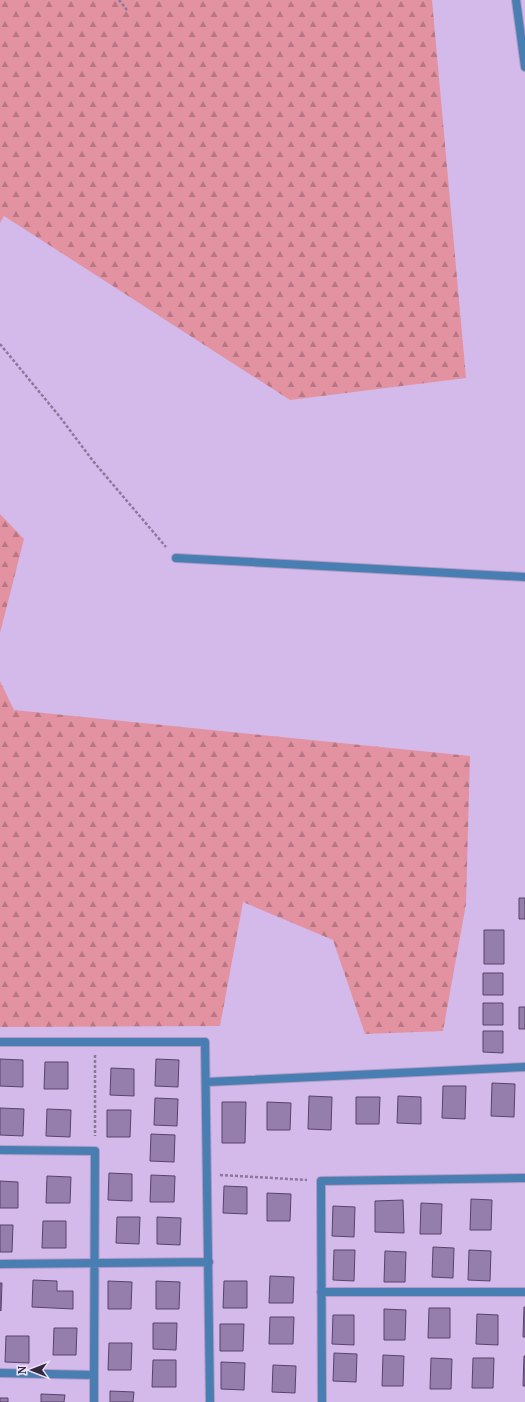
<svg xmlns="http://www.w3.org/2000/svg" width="525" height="1402" font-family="'PT Serif',serif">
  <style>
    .forest { fill: url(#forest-firs) }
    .building { fill: #967eac; stroke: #58426b }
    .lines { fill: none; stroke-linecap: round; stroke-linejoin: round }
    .minor-casing { stroke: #b09ac4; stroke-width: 10 }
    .path { stroke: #8a789b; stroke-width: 2.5; stroke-dasharray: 3 2; stroke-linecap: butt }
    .minor { stroke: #487eb1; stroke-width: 8 }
  </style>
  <defs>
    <pattern id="forest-firs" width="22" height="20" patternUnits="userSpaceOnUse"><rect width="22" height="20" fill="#e292a0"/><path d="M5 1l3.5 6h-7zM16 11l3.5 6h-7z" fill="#b87784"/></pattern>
  </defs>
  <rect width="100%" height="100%" fill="#d3baeb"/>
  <path class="forest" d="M0 0H432L466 378 290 400 4 216 0 223Z
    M0 514 24 539 0 633Z
    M0 681 14 710 470 756 466 904 443 1031 365 1034 333 940 243 902 220 1026 0 1027Z"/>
  <path class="building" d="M519 898H525V919H519Z
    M484 930H504V964H484Z
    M483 973H503V995H483Z
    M483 1003H503V1025H483Z
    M519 1007H525V1029H519Z
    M483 1031H503V1053L483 1052Z
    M0 1059 23 1060V1087L0 1086Z
    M156 1059 179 1060 178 1087 155 1086Z
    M45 1062H68V1089H44Z
    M111 1068 134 1069V1096L110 1095Z
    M492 1083 515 1084 514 1117 491 1116Z
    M443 1086H466L465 1119 442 1118Z
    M309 1096 332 1097 331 1130 308 1129Z
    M398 1096 421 1097V1124L397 1123Z
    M356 1097H380L379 1124H356Z
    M155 1098 178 1099 177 1126 154 1125Z
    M222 1102H246L245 1143H222Z
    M267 1102 291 1103 290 1130H267Z
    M0 1108 24 1109 23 1136 0 1135Z
    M47 1109 71 1110 70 1137 46 1136Z
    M107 1110H131L130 1137H107Z
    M151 1134 175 1135 174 1162 150 1161Z
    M109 1173 132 1174V1201L108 1200Z
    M151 1175 175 1176 174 1202H150Z
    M47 1176 71 1177 70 1203H46Z
    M0 1181 18 1182V1208H0Z
    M224 1186 247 1187V1214L223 1213Z
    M267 1193 291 1194 290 1221H267Z
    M471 1199 492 1200 491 1230H470Z
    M403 1200 404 1233 375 1232V1201Z
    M421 1203 442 1204 441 1234H420Z
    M333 1206 355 1207 354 1237 332 1236Z
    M117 1217H140L139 1244 116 1243Z
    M157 1217 181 1218 180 1245 157 1244Z
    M43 1221H66V1248H42Z
    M0 1225H13L12 1252H0Z
    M433 1247 454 1248 453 1278 432 1277Z
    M334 1250H355L354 1281 333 1280Z
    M469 1250 491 1251 490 1281 468 1280Z
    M385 1251 406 1252 405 1282H384Z
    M270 1276 294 1277 293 1303H269Z
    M33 1280 57 1281V1291H73V1309L32 1307Z
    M108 1281 132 1282 131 1309H108Z
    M156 1281 180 1282 179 1309H156Z
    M224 1281H247V1308H223Z
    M0 1283H2L1 1311 0 1310Z
    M524 1307H525V1337H523Z
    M429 1308H450V1338H428Z
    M384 1309 406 1310 405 1340H384Z
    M477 1314 498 1315V1345L476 1344Z
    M333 1315H354V1345L332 1344Z
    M270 1317H294L293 1344H269Z
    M153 1323H177L176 1350 153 1349Z
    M220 1324H244L243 1351H220Z
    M54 1328H77L76 1355H53Z
    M6 1336H29V1363L5 1362Z
    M109 1343H132L131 1370H108Z
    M334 1353 357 1354 356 1382 333 1381Z
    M383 1355 404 1356 403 1386H382Z
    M524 1356H525V1386H523Z
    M431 1358 452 1359 451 1389H430Z
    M473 1358H494L493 1388H472Z
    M153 1360H176V1387H152Z
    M221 1362 245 1363 244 1390 221 1389Z
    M273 1365 296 1366 295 1393 272 1392Z
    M110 1391 134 1392 133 1402H110Z
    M41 1394 65 1395 64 1402H41Z
    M0 1398H8V1402H0Z"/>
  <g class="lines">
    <defs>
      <path id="minor" d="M516 0 525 67
        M176 558 525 577
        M0 1042H205L210 1402
        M207 1082 525 1067
        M0 1150 95 1151 94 1375 0 1373
        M0 1264 209 1262
        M321 1292H525
        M94 1375V1402
        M322 1402 321 1181 525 1178"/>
    </defs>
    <use href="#minor" class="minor-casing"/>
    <path class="path" d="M119 0 127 10
      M0 344 60 417 93 461 166 547
      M95 1055V1136
      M220 1175 307 1180"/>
    <use href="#minor" class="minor"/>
  </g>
  <g transform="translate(32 1370) rotate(270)" stroke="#ede0fa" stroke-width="3" paint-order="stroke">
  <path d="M0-3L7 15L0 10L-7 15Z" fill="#32283b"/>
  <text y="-6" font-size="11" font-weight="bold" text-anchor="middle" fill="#32283b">N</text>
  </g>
</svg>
